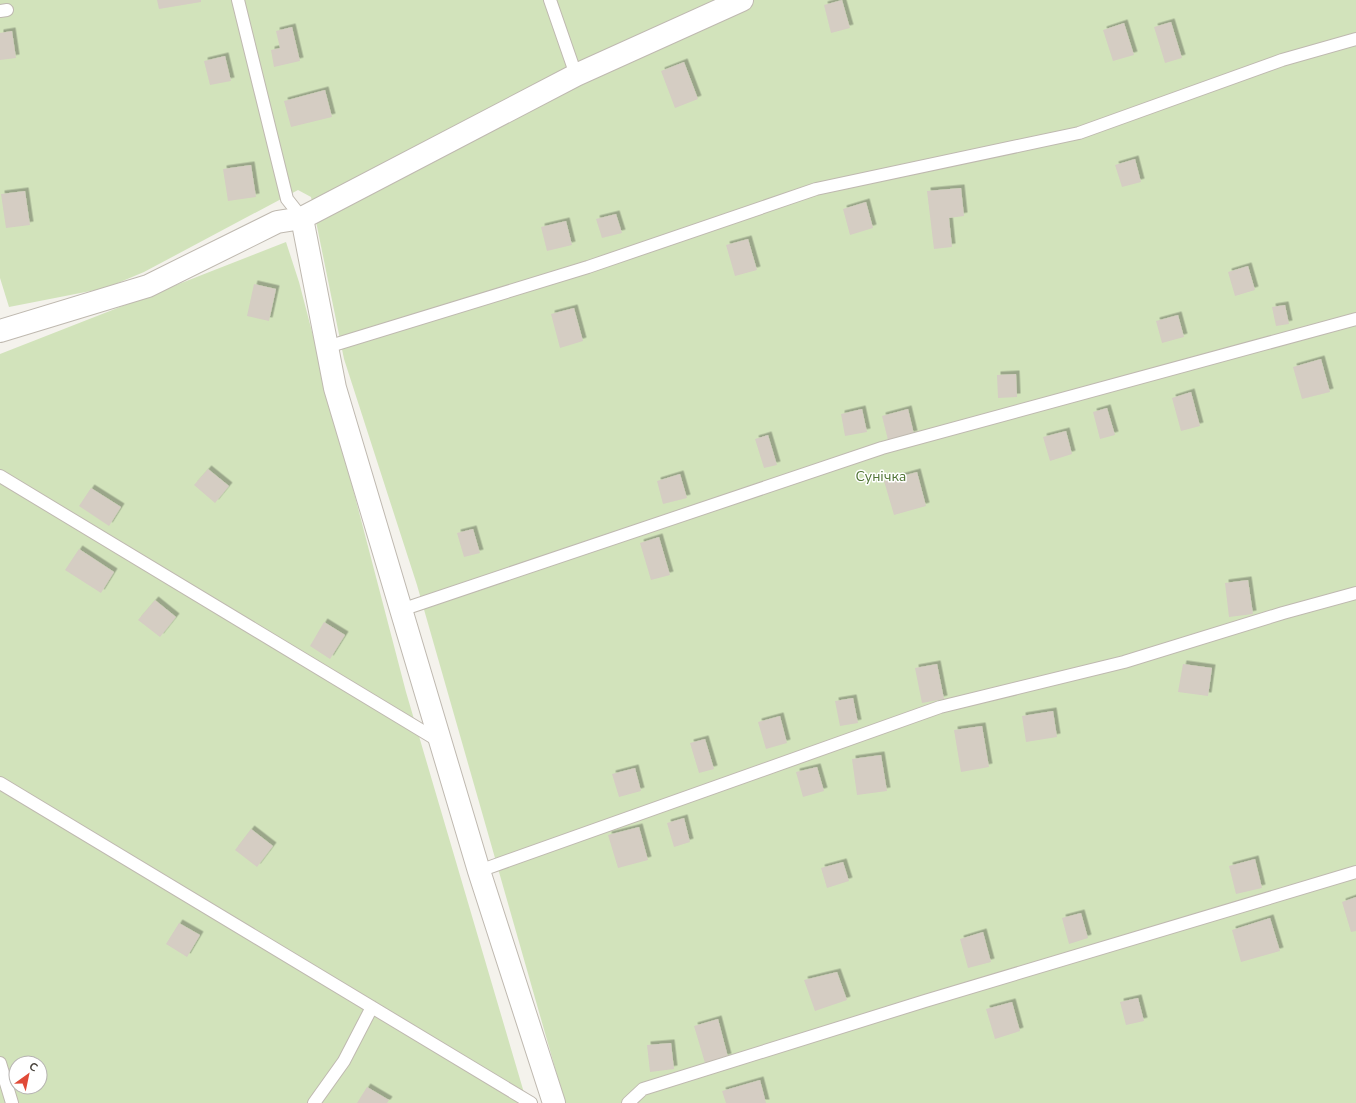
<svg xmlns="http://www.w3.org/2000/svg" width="1356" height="1103" font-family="'Nunito Sans',sans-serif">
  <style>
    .green { fill: #d2e3bb; fill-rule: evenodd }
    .building { fill: #d5cdc3; filter: url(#shadow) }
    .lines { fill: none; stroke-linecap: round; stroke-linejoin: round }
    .lane-casing { stroke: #bfb9b0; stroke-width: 14 }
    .street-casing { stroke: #bfb9b0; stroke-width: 24 }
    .lane { stroke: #fff; stroke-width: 12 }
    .street { stroke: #fff; stroke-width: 22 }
    .labels { text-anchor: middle; stroke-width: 3; stroke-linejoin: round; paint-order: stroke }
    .park-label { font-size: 14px; fill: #4f7334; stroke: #fff }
  </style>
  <defs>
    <filter id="shadow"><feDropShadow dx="3.5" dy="-3.5" stdDeviation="0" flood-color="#0004"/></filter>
  </defs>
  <rect width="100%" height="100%" fill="#f4f2ec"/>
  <path class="green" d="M0 0H1356V1103H565L417 585 344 359 311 197 298 190 144 272 106 288 9 307 0 278Z
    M286 242 299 282 406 692 527 1103H0V354ZM16 1063H40V1087H16Z"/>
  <path class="building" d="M157 0H201V2L159 9Z
    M842 0 850 28 831 33 824 5Z
    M1171 22 1182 58 1165 63 1154 27Z
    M1124 23 1134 55 1113 61 1103 30Z
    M292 27 300 61 274 67 271 50 280 48 276 31Z
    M12 31 16 58 0 60V33Z
    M225 56 231 81 210 85 204 61Z
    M684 62 698 99 675 108 661 71Z
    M325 90 332 117 291 127 284 101Z
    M1135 159 1141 182 1122 187 1115 165Z
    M251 165 256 197 228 201 223 169Z
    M961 188 964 216 949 218 952 247 934 249 927 191Z
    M25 191 30 225 6 228 1 194Z
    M866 202 873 228 850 235 843 209Z
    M616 214 622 233 602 238 596 219Z
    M566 221 572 245 547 251 541 227Z
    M748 239 757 270 735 276 726 245Z
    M1248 266 1255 290 1235 296 1228 272Z
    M254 284 276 289 269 321 247 316Z
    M1285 305 1289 324 1276 326 1272 307Z
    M574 308 583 341 560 348 551 314Z
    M1178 315 1184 337 1162 343 1156 321Z
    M1321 359 1330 392 1302 399 1293 367Z
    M1016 374 1017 397 998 398 997 375Z
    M1191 392 1200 426 1181 431 1172 398Z
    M1107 408 1115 435 1100 439 1093 412Z
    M862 409 867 432 845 436 841 414Z
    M908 409 914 434 888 440 882 416Z
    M1066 431 1072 454 1050 461 1043 437Z
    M768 435 777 465 764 468 755 439Z
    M208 469 229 486 215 503 194 485Z
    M917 472 926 506 894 515 884 481Z
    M680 474 687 498 663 504 657 481Z
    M91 488 121 507 109 526 79 506Z
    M473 529 480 553 464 557 457 533Z
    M659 537 670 575 651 580 640 543Z
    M79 549 114 572 101 593 65 570Z
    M1248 580 1253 614 1229 617 1225 583Z
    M155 600 176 617 160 637 138 620Z
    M324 622 345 635 330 659 310 646Z
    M937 664 944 699 922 703 915 668Z
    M1183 664 1212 668 1208 696 1178 692Z
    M853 698 858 723 840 726 835 701Z
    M1053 711 1057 737 1026 742 1022 716Z
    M780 716 787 743 766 749 758 722Z
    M982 726 989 767 961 772 954 730Z
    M705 739 714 769 699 773 690 743Z
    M881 755 887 791 857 795 852 759Z
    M817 767 824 791 803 797 796 772Z
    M635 768 641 791 619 797 612 774Z
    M684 818 690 842 674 847 667 823Z
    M639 827 648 860 618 868 608 835Z
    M251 829 273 846 257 867 235 850Z
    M1255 859 1262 888 1236 894 1229 866Z
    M843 862 849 881 827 888 821 868Z
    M1356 897V931L1351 932 1342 902Z
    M1081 913 1088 938 1069 944 1062 918Z
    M1270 918 1280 951 1241 962 1232 930Z
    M179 923 200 935 187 957 166 944Z
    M983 932 991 962 968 968 960 939Z
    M837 972 847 1000 815 1011 804 980Z
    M1138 998 1144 1021 1126 1025 1120 1002Z
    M1012 1002 1020 1031 995 1039 986 1009Z
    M718 1019 728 1057 705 1063 694 1026Z
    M671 1043 674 1069 650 1072 647 1045Z
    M760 1080 766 1103H726L722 1091Z
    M367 1087 389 1100 387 1103H357Z"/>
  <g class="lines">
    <defs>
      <path id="lane" d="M238 0 287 199 302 218
        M550 0 576 75
        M0 11 7 10
        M327 347 588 267 816 189 1079 133 1282 60 1356 39
        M0 476 439 741
        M401 610 882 448 1356 319
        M0 783 531 1103
        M479 871 940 707 1124 662 1283 613 1356 593
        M0 1063 12 1103
        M314 1103 344 1061 372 1007
        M628 1103 643 1089 925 1001 1356 872"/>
      <path id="street" d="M302 218 335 388 479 871 554 1103
        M0 331 148 286 277 222 302 218 576 75 742 0"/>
    </defs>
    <use href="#lane" class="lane-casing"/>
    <use href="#street" class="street-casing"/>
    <use href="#lane" class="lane"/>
    <use href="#street" class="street"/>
  </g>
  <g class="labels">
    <g class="park-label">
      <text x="881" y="481">Сунічка</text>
    </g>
  </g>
  <g transform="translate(28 1075) rotate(33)"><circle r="19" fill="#ffffff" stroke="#b6b3b1"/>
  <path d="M0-3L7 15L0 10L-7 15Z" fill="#e04a38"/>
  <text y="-6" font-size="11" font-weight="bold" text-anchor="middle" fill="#48423b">С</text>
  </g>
</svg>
